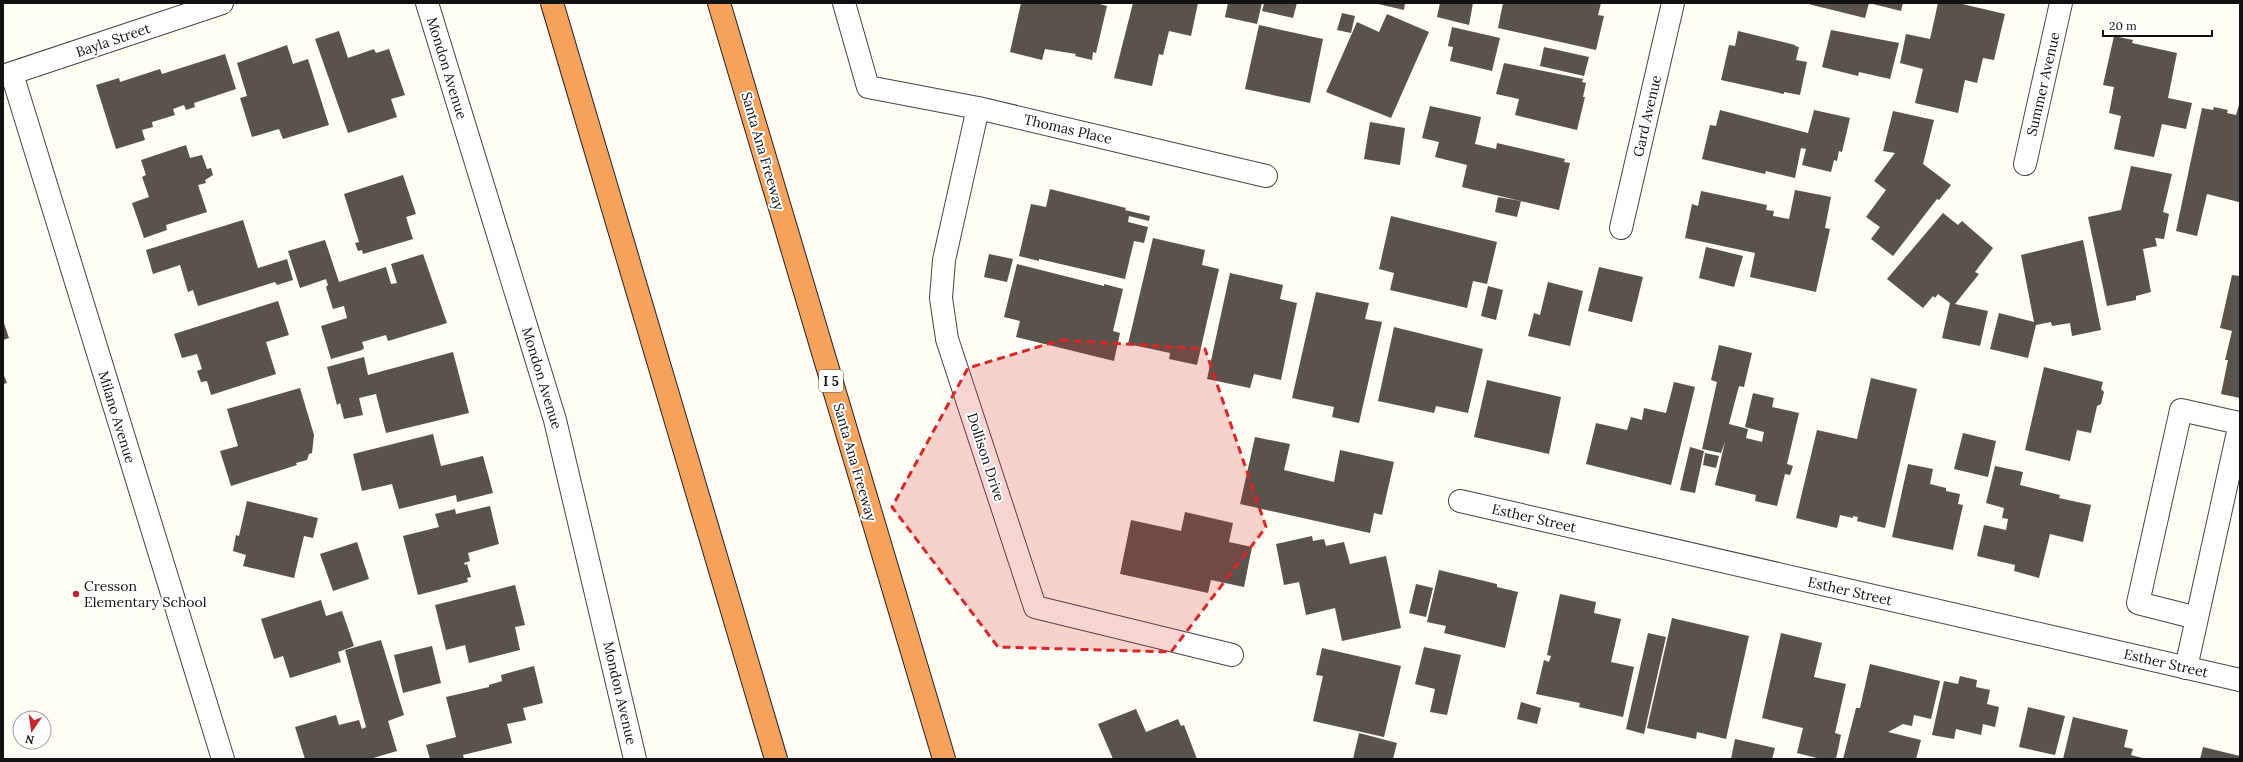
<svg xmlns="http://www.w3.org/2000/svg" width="2243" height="762" font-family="Lora,serif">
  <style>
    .building { fill: #5a524d }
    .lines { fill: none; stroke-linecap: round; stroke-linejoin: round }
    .service-casing { stroke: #444; stroke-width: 24 }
    .minor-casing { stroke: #444; stroke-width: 24 }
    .motorway-casing { stroke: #222; stroke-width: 24 }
    .service { stroke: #fff; stroke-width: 22 }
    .minor { stroke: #fff; stroke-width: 22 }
    .motorway { stroke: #f5a25d; stroke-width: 22 }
    .marked { fill: #d62828; fill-opacity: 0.2; stroke: #d62828; stroke-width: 3; stroke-dasharray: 8 5; stroke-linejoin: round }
    .poi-dot { fill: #c4262e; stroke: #fff; stroke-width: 1.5 }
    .labels { text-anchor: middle; stroke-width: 4; stroke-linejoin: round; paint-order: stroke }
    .shield { fill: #fff; stroke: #585858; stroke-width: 1 }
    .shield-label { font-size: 13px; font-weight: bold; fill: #111 }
    .street-label { font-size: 14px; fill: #111; stroke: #fff }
    .poi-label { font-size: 14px; fill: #111; stroke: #fff; text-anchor: start }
  </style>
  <rect width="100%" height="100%" fill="#fffdf5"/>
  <path class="building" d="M1021 3H1096L1107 6 1096 53 1093 52 1092 60 1075 56 1076 54 1045 49 1042 60 1010 52Z
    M1133 3H1198L1191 36 1169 31 1163 55 1159 54 1152 86 1114 78Z
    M1228 3H1262L1257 24 1225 17Z
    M1264 3H1297L1293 18 1262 11Z
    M1374 3H1405L1404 10Z
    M1440 3H1473L1469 25 1437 17Z
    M1503 3H1601L1598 15 1604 16 1596 50 1498 28Z
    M1804 3H1869L1865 18Z
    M1869 3H1903L1901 11Z
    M1938 3H1958L2005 14 1994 60 1983 58 1977 83 1965 80 1958 113 1915 103 1923 69 1900 63 1906 34 1930 39Z
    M1342 13 1355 16 1351 33 1337 30Z
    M1387 14 1429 32 1391 118 1326 92 1357 22 1379 32Z
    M1259 25 1323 39 1310 103 1245 89Z
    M1452 27 1500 38 1492 71 1450 61 1453 47 1448 46Z
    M1831 30 1899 43 1890 79 1859 72 1858 76 1822 67Z
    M339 31 348 58 374 49 376 53 389 49 405 95 391 99 397 117 348 133 315 39Z
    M1738 31 1795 45V46L1799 47 1796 60 1807 62 1800 95 1784 92V94L1721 80 1729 45 1735 46Z
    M2114 36 2133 40 2132 43 2177 53 2168 98 2192 103 2186 129 2162 124 2154 157 2114 149 2121 116 2109 113 2114 87 2103 85Z
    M287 45 293 64 308 59 329 125 283 139 279 129 252 137 240 98 247 96 237 63Z
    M1544 47 1589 57 1584 76 1540 66Z
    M225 54 236 89 194 103 195 107 186 110 184 105 173 109 175 115 152 122 153 127 142 130 145 140 116 149 96 85 119 78 120 82 160 69 162 74Z
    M1504 63 1583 79 1582 82 1586 83 1583 97H1585L1577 130 1515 115 1519 99 1496 94Z
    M2240 102 2239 202 2207 194 2197 236 2176 231 2202 108 2213 110 2214 107 2228 110 2227 113 2236 115Z
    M1430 106 1481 117 1475 144 1496 149 1497 143 1565 159 1564 162 1570 163 1559 210 1462 187 1467 165 1435 157 1439 142 1422 138Z
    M1720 110 1808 133 1814 110 1850 118 1842 152 1839 151 1837 161 1834 160 1831 172 1802 165 1806 149 1801 148 1795 178 1766 171 1765 174 1702 159 1710 125 1716 126Z
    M1893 111 1934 120 1923 164 1951 185 1939 200 1937 199 1893 256 1871 239 1880 227 1866 217 1886 190 1874 181 1895 153 1883 151Z
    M1370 122 1405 128 1400 165 1364 159Z
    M186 145 190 158 202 155 207 169 211 168 213 175 205 180 206 183 198 185 207 212 166 225 167 230 144 238 132 203 149 197 142 177 146 175 141 160Z
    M2131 166 2172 174 2163 212 2169 214 2164 239 2155 238 2157 246 2143 249 2151 292 2136 296V300L2107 306 2088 217 2121 210Z
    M403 175 416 214 406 217 413 239 363 254 362 250 358 251 355 243 359 242 344 194Z
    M1050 189 1126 208 1125 210 1150 216 1149 221 1129 216 1128 222 1148 227 1144 243 1134 241 1125 279 1039 259V261L1019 256 1031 204 1046 207Z
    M1795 190 1831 197 1825 228 1830 229 1816 292 1750 277 1755 253 1685 238 1692 204 1698 206 1701 191 1767 205 1766 210 1774 211 1773 216 1789 219Z
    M1498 197 1521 201 1517 217 1495 212Z
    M1943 213 1958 225 1962 221 1993 248 1975 272 1979 274 1955 304 1988 311 1980 346 1942 338 1950 303 1938 294 1935 298 1933 296 1923 308 1887 279Z
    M1391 216 1497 242 1487 284 1473 281 1467 308 1390 290 1394 273 1379 269Z
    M243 220 258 268 287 259 293 280 277 285 275 282 198 306 193 290 188 292 180 265 153 274 146 250Z
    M1153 238 1205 250 1202 265 1219 269 1197 365 1169 359 1170 353 1128 344Z
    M325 240 339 282 386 267 391 284 397 283 391 264 423 254 447 323 388 341 386 335 362 342 364 348 362 350 331 359 321 326 347 318 344 306 333 309 326 287 328 285 326 279 300 288 288 251Z
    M2083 240 2101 330 2072 336 2070 323 2052 326 2051 322 2036 325 2028 358 1990 349 1999 313 2034 322 2021 255Z
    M1706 247 1743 256 1734 287 1699 278Z
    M989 254 1013 259 1007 282 984 277Z
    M1017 264 1104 286V284L1123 289 1113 331 1120 333 1114 361 1016 337 1020 321 1004 317Z
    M1599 267 1643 277 1632 322 1588 311Z
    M1230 273 1283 285 1280 299 1297 303 1281 380 1254 374 1250 388 1207 379Z
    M2232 275 2240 276V398L2221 394 2228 360H2225L2232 331 2220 328Z
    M1548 282 1583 291 1570 346 1528 336 1534 313 1540 315Z
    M1488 286 1503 290 1496 320 1481 316Z
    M1316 292 1369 303 1365 319 1382 322 1359 423 1332 417 1334 407 1292 398Z
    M278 301 289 335 266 342 276 374 211 395 207 381 201 382 197 371 202 369 197 354 182 358 174 334Z
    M3 320 9 338 3 340Z
    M1394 327 1483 349 1468 413 1436 406 1434 413 1378 401Z
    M1719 345 1752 353 1744 387 1739 386 1729 424 1748 429 1746 438 1762 442 1764 432 1745 427 1753 393 1774 398 1772 407 1799 413 1787 464 1793 466 1790 475 1785 474 1777 506 1755 501 1756 495 1715 485 1725 442 1721 453 1702 449 1717 382 1711 380Z
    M453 352 469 413 386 433 376 394 359 398 363 415 344 419 340 403 337 405 327 367 364 357 368 375Z
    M2044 367 2103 382 2101 389 2104 392 2101 404 2097 406 2091 433 2077 430 2070 461 2025 450Z
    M3 373 7 383 3 384Z
    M1871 378 1917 389 1885 528 1857 521 1858 517 1853 516V518L1840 515 1837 528 1796 518 1817 430 1857 439Z
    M1487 380 1561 397 1549 454 1474 437Z
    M1674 382 1695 387 1671 485 1586 464 1596 423 1627 430 1631 417 1642 420 1644 408 1666 413Z
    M300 388 314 435 312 453 309 454 307 460 296 463 297 465 231 486 220 451 238 446 227 409Z
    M1963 433 1996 441 1988 477 1954 469Z
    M433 434 441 466 483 456 493 493 457 502 456 495 399 509 392 484 362 491 353 454Z
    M1255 437 1290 444 1284 470 1334 482 1340 450 1394 462 1382 515 1374 513 1370 533 1240 504Z
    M1690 447 1704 451 1695 493 1680 490Z
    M1705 453 1719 456 1716 468 1703 465Z
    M1908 464 1933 469 1930 484 1946 488V491L1960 494 1958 504 1963 505 1953 550 1892 537Z
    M1995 466 2023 472 2020 485 2060 495 2059 498 2091 505 2083 542 2050 534 2039 578 2014 571 2015 565 1977 556 1984 525 2006 530 2008 519 2002 518 2004 508 1986 503Z
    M247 501 318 518 313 538 304 536 294 578 243 566 246 555 233 551 236 535 239 536Z
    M490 506 499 544 468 553 470 561 464 563 465 565 467 564 471 577 467 578 468 582 418 595 403 536 439 527 435 514 455 509 456 514Z
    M1185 512 1233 523 1229 542 1252 547 1244 587 1211 580 1208 593 1120 574 1131 520 1181 531Z
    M1312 536 1313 541 1324 539 1326 546 1344 542 1350 564 1386 556 1401 628 1342 641 1335 608 1306 615 1299 582 1284 585 1276 544Z
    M357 542 369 579 333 591 320 554Z
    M1439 570 1497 584V587L1518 592 1505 648 1444 633 1446 626 1427 622Z
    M1416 584 1433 588 1426 617 1409 613Z
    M515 585 525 625 515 627 520 650 469 663 465 645 446 650 435 605Z
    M1560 594 1596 602 1594 613 1621 619 1611 662 1634 667 1623 717 1579 707 1580 703 1536 694 1544 660 1549 662 1551 656 1547 655Z
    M321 600 326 616 342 611 354 646 338 652 341 662 290 678 283 656 274 659 261 619Z
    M1672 618 1749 636 1726 739 1697 732 1696 739 1647 728Z
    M1648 633 1666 637 1644 734 1626 729Z
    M1781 633 1822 643 1814 677 1846 684 1835 733 1841 735 1836 759H1821L1797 753 1803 728 1762 718Z
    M381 640 404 715 388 721 397 751 370 759H305L295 727 336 715 339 725 359 720 362 729 366 727 345 650Z
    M432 646 441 683 403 693 394 655Z
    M1424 647 1461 655 1447 715 1430 712 1435 689 1415 684Z
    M1322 648 1401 666 1384 737 1313 721 1323 676 1316 675Z
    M1870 664 1940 681 1931 719 1914 715 1912 726 1903 724 1888 732 1921 740 1916 759H1843L1856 708H1860Z
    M534 666 543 703 523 708 526 720 507 724 512 743 463 755 464 759H430L426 745 456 737 446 697 489 687V685L502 681 501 675Z
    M1960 676 1977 680 1976 687 1990 690 1987 704 1999 707 1995 727 1983 724 1981 735 1956 729 1954 739 1932 735 1944 681 1958 684Z
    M1521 702 1541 708 1537 724 1517 719Z
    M2028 707 2065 716 2055 755 2019 747Z
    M1136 709 1146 732 1178 719 1181 726 1184 725 1197 759H1113L1098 724Z
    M2073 717 2128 730 2124 747 2133 749 2131 755 2146 759H2063Z
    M1359 733 1397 743 1393 759H1353Z
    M1735 739 1775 748 1772 759H1731Z
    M2203 747 2240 756V759H2200Z"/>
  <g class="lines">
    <defs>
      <path id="service" d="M2197 618 2138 603 2181 410 2239 423
        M2186 668 2240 423"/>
      <path id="minor" d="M427 3 555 420 635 759
        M844 3 868 87 978 108 1266 176
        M12 74 223 759
        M3 76 222 3
        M978 108 944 260 941 298 947 339 1035 607 1232 655
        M2025 164 2061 3
        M1621 228 1673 3
        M1460 501 2240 680"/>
      <path id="motorway" d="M552 3 776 759
        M719 3 944 759"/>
    </defs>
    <use href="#service" class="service-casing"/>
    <use href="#minor" class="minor-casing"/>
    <use href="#motorway" class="motorway-casing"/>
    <use href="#service" class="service"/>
    <use href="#minor" class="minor"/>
    <use href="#motorway" class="motorway"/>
  </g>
  <path class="marked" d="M1061 340 1205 349 1266 527 1171 652 998 647 892 507 968 368Z"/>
  <circle class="poi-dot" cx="76" cy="594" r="4"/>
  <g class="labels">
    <rect class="shield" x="819" y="370" width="24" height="22" rx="3"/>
    <g class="shield-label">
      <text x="831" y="386">I 5</text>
    </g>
    <g class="street-label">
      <text transform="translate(113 40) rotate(-19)" y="5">Bayla Street</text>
      <text transform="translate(447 68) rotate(73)" y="5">Mondon Avenue</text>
      <text transform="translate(2043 84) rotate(-77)" y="5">Summer Avenue</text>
      <text transform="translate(1647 116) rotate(-77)" y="5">Gard Avenue</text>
      <text transform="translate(1068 129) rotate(13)" y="5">Thomas Place</text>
      <text transform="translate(763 151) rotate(74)" y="5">Santa Ana Freeway</text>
      <text transform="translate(542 378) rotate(73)" y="5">Mondon Avenue</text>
      <text transform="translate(117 417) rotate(73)" y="5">Milano Avenue</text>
      <text transform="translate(986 457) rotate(72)" y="5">Dollison Drive</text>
      <text transform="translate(855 462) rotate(74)" y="5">Santa Ana Freeway</text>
      <text transform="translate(1534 518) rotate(13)" y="5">Esther Street</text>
      <text transform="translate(1850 591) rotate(13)" y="5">Esther Street</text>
      <text transform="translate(2166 663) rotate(13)" y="5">Esther Street</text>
      <text transform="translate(620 693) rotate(77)" y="5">Mondon Avenue</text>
    </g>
    <g class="poi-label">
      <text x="84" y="591">Cresson<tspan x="84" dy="16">Elementary School</tspan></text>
    </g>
  </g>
  <rect width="2243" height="762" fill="none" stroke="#111111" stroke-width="8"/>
  <g transform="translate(32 730) rotate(193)"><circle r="19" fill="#ffffff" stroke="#a0a0a0"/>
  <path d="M0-3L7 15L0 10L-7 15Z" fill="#c4262e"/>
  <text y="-6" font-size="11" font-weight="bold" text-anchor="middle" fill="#111111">N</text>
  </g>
  <path d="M2103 30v6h109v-6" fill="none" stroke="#111111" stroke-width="2"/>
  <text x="2109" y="30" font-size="12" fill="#111111" stroke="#ffffff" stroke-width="3" paint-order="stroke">20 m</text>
</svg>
